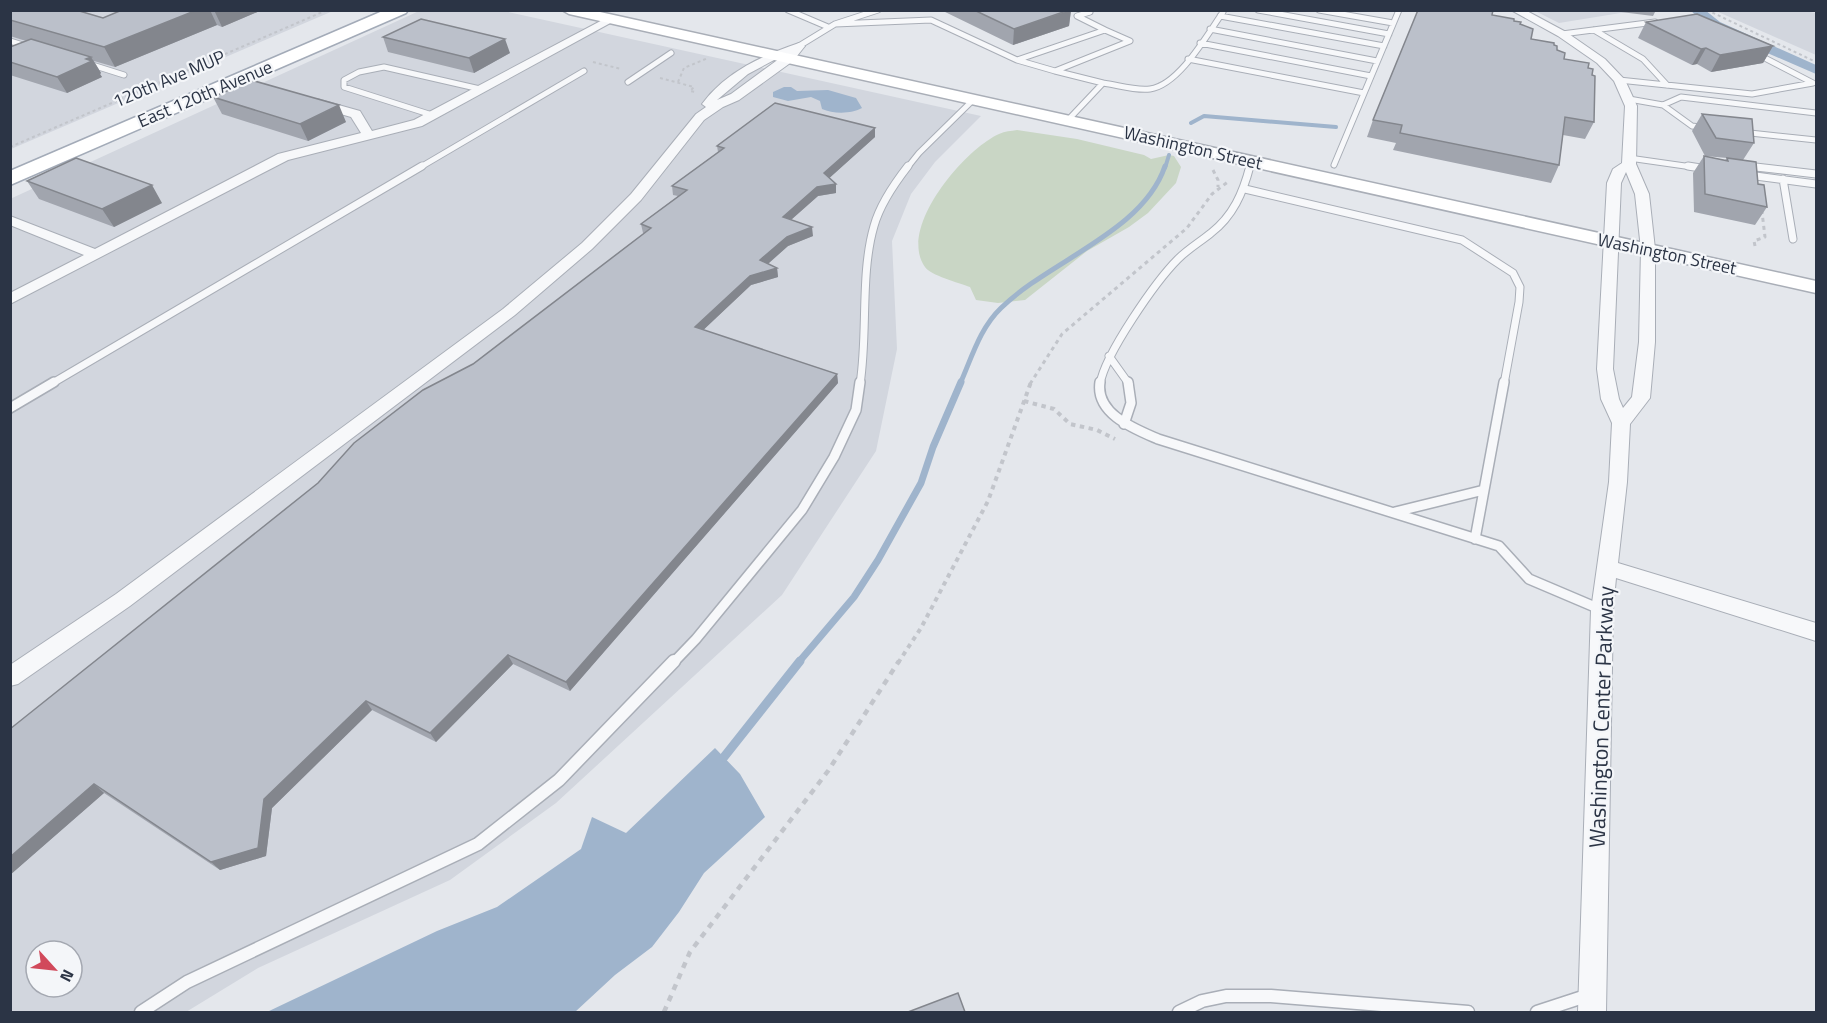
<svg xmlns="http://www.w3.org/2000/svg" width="1827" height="1023" font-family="'Titillium Web',sans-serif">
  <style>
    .built { fill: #d2d6de; fill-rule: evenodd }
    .green { fill: #c9d6c5 }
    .water { fill: #9fb4cc }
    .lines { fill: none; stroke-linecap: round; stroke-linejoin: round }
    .stream-far3 { stroke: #9fb4cc; stroke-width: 4 }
    .stream-far2 { stroke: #9fb4cc; stroke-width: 5 }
    .stream-far1 { stroke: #9fb4cc; stroke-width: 7 }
    .stream { stroke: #9fb4cc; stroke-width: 9 }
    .canal { fill: #9fb4cc; fill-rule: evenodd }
    .service-far3-casing { stroke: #a9aeb7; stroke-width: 7 }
    .service-far2-casing { stroke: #a9aeb7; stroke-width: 9 }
    .service-far1-casing { stroke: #a9aeb7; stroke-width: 12 }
    .service-casing { stroke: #a9aeb7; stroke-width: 15 }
    .minor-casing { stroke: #a9aeb7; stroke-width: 2 }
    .secondary-casing { stroke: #a9aeb7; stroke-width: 3 }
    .primary-casing { stroke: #a3abb8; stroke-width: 3 }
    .path-far3 { stroke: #c2c5cb; stroke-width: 2; stroke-dasharray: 3 3; stroke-linecap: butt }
    .path-far2 { stroke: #c2c5cb; stroke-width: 3; stroke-dasharray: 4 4; stroke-linecap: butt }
    .path-far1 { stroke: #c2c5cb; stroke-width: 4; stroke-dasharray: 4.5 4.5; stroke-linecap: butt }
    .path { stroke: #c2c5cb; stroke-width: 4.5; stroke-dasharray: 6 6; stroke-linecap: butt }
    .service-far3 { stroke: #f7f8fa; stroke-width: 5 }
    .service-far2 { stroke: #f7f8fa; stroke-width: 7 }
    .service-far1 { stroke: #f7f8fa; stroke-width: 9 }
    .service { stroke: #f7f8fa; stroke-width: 12 }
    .minor { fill: #f7f8fa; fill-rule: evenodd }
    .secondary { fill: #fff; fill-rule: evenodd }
    .primary { fill: #fff; fill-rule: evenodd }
    .wall { fill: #a1a5ae }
    .shaded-wall { fill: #83868d }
    .building { fill: #bbc0ca; stroke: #83868d; stroke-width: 1.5 }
    .labels { text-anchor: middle; stroke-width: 4.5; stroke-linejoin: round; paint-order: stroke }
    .far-street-label { font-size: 18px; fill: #2b3445; stroke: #f4f6f9 }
    .street-label { font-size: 22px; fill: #2b3445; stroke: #f4f6f9 }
  </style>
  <rect width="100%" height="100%" fill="#e4e7ec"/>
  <path class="built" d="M1797 10 1816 13V55L1716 11Z
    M11 11H333L11 149Z
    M419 11H504L981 116 935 162 911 194 892 241 897 349 876 451 782 595 556 803 450 880 258 968 186 1012H11L10 199ZM36 951H72V987H36Z
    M1535 11H1633L1559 23Z"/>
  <path class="green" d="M1017 130 1077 139 1144 155 1151 159 1169 155 1174 156 1181 167 1176 183 1148 213 1129 227 1087 251 1025 300 998 303 976 300 970 287C959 283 930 275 925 267 897 228 965 149 999 134 1005 131 1011 131 1017 130Z"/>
  <path class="water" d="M784 87H791L797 91 828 90 856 98 862 108C852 114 833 114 822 109L820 101 811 97 788 101 773 97V92Z
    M715 748 740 774 765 817 704 873 679 912 652 947 615 975 575 1012H267L437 931 497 907 581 849 592 817 626 833Z"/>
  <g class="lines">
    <path class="stream-far3" d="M1191 123 1204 116 1336 127
      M1165 168 1169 155"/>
    <path class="stream-far2" d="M960 384C972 357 980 328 1001 308 1050 260 1143 232 1165 166"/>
    <path class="stream-far1" d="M798 663 854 597 878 560 921 483 933 447 961 382"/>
    <path class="stream" d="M724 757 800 661"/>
    <path class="canal" d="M1690 10H1705L1720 22 1816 65V74L1710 28Z"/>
    <defs>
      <path id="service-far3" d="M788 10 828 27
        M1258 10 1389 34
        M1319 10 1393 23
        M1090 12 1077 16 1105 30
        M1220 16 1384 46
        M835 24 931 20 1017 60
        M1210 29 1377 61
        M1105 30 1130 41 1055 71 1017 60Z
        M1594 30 1643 59 1667 85
        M1562 34 1655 22
        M10 41 29 47
        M1200 43 1371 76
        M799 46 835 24 878 10
        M1188 59 1364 93
        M86 63 124 75
        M1055 71 1103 83 1068 120
        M1619 80 1752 94 1813 83 1757 54
        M628 82 671 53
        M1103 83C1118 85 1135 91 1150 89 1179 85 1207 35 1223 12
        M1629 99 1663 105 1681 97 1816 113
        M1663 105 1692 126 1707 128
        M432 115 344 87V80L359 72 384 67 480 89
        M1741 132 1816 140
        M1629 158 1699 168
        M1334 165 1399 10
        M1744 166 1760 168
        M419 168 584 71
        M907 168 919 153 974 99
        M1249 168 1251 161"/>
      <path id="service-far2" d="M1688 166 1707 169
        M1747 166 1816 174
        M1748 175 1816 184
        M1783 179 1793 239
        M1245 189 1462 240 1513 273 1520 287 1519 302 1504 384
        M1109 356 1129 384
        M51 384 422 166
        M860 384C868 334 860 274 874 226 880 204 894 184 908 166
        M1100 384C1105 354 1156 281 1178 259 1188 249 1200 242 1211 233 1233 216 1243 193 1250 166"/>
      <path id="service-far1" d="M1100 382C1095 414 1135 429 1158 439L1499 546 1529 579 1602 610
        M10 408 54 382
        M1124 424 1131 403 1128 382
        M1395 512 1484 490
        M1475 539 1504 382
        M673 663 696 639 802 510 834 457 856 410 860 382"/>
      <path id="service" d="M141 1012 187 982 478 844 559 780 674 661
        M1179 1012 1202 1001 1226 996H1271L1468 1012
        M1537 1012 1589 995"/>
      <path id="minor" d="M1511 10H1525L1566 32 1605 59 1625 80 1637 106 1636 164 1649 194 1655 249V342L1650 398 1630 424 1627 482 1618 563 1816 623V641L1616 578 1613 610 1606 1012H1578L1591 610 1609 482 1612 423 1601 399 1597 369 1607 183 1613 169 1622 163 1625 106 1614 81 1597 63 1558 36ZM1626 172 1635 194 1641 249 1639 342 1632 397 1623 408 1619 399 1613 369 1621 183Z
        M610 16 615 19 614 21 422 126 288 160 10 304V293L84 255 10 225V216L95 249 278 154 361 133 351 117 313 106V100L317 99 360 111 372 131 414 120Z
        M799 43 805 46 793 61 739 100 723 107 704 120 641 200 592 249 515 315 130 606 18 684 10 686V665L116 594 503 309 582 243 631 194 696 114 706 107 702 104C726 71 764 55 799 43ZM787 53 731 94 717 100 748 74Z"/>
      <path id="secondary" d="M562 10H591L1816 281V293L569 14Z"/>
      <path id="primary" d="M385 10H408L406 13 10 185V171Z"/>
    </defs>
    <use href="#service-far3" class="service-far3-casing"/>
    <use href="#service-far2" class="service-far2-casing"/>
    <use href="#service-far1" class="service-far1-casing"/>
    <use href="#service" class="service-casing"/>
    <use href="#minor" class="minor-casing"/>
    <use href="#secondary" class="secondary-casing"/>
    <use href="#primary" class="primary-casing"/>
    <path class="path-far3" d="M1707 10 1816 62
      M593 62 621 69
      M660 78 694 87 690 91 696 92
      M678 82 684 68 708 58
      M10 147 327 10"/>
    <path class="path-far2" d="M1213 170 1218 180V187
      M1755 246 1754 241 1765 237 1762 212
      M1030 384 1062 334 1187 228 1212 194 1229 181"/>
    <path class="path-far1" d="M1024 401 1054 409 1070 424 1097 430 1115 439
      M898 663 921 628 988 501 1031 382"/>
    <path class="path" d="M664 1012 690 952 828 771 899 661"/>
    <use href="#service-far3" class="service-far3"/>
    <use href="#service-far2" class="service-far2"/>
    <use href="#service-far1" class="service-far1"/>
    <use href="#service" class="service"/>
    <use href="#minor" class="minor"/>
    <use href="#secondary" class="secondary"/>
    <use href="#primary" class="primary"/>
  </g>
  <path class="wall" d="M10 10 103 18 122 10H262L222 27 217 25 115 67 94 61 101 73 100 74 102 77 67 93 10 75V47L26 41 10 36Z
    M941 10H1071L1069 26 1013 45Z
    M1605 10H1656L1653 16Z
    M1492 15 1514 21 1520 24 1531 39 1554 45 1564 59 1588 68 1592 75 1594 122 1585 139 1563 135 1559 165 1551 183 1393 150 1396 143 1367 137 1373 120Z
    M1646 22 1773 46 1763 63 1711 72 1697 64 1692 65 1638 38Z
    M383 37 510 53 474 73 388 52Z
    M213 97 346 122 308 141 222 114Z
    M1702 114 1754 143 1743 160 1758 184 1767 207 1755 225 1694 212 1693 173 1704 156 1725 160 1727 158 1705 156 1692 131Z
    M875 128V137L829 178 836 184V193L818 196 791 220 813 236 788 246 768 264 777 268 778 277 751 285 703 330 837 374 838 383 570 691 513 664 436 742 372 710 272 808 266 856 220 870 104 793 10 875 473 364 644 233H643L641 224 678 196 673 195 672 186 718 152 717 146Z
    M27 181 162 203 114 227 39 199Z"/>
  <path class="shaded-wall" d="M197 10H210L217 25 115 67 104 47Z
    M214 10H262L222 27Z
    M1071 10 1069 26 1013 45 1014 29Z
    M505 39 510 53 474 73 469 58Z
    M1773 46 1763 63 1711 72 1720 55Z
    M1706 48 1697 64 1692 65 1701 49Z
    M91 57 101 73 100 74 102 77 67 93 57 77 86 59Z
    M339 105 346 122 308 141 300 124Z
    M875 128V137L825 182 824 173Z
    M836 184V193L818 196 784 226 783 217 817 187Z
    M152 185 162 203 114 227 102 209Z
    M812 227 813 236 788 246 762 269 760 260 787 237Z
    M777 268 778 277 751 285 697 336 695 327 750 276Z
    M837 374 838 383 570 691 566 682Z
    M508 655 513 664 436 742 430 733Z
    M366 701 372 710 272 808 266 856 220 870 211 862 264 799Z
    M94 784 104 793 10 875V857Z"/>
  <path class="building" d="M10 10H76L103 18 122 10H197L104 47 10 20Z
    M974 10H1069L1014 29Z
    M1418 10H1493L1492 15 1514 19V21L1521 22 1520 24 1533 29 1531 39 1554 43V45L1557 46V50L1565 53 1564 59 1589 63 1588 68 1593 69 1592 75 1595 76 1594 122 1565 117 1559 165 1400 133 1402 125 1373 120Z
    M1697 14 1773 46 1720 55 1706 48 1701 49 1646 22Z
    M421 19 505 39 469 58 383 37Z
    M31 39 91 57 86 59 92 61 57 77 10 62V47Z
    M251 80 339 105 300 124 213 97Z
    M775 103 875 128 824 173 836 184 817 187 783 217 812 227 787 237 760 260 777 268 750 276 695 327 837 374 566 682 508 655 430 733 366 701 264 799 258 848 211 862 94 784 10 857V729L318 483 354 443 423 390 473 364 651 228 641 224 687 190 672 186 724 148 717 146Z
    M1702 114 1752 119 1754 143 1716 138Z
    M1704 156 1728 161 1727 158 1756 162 1758 184 1764 185 1767 207 1705 194Z
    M76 158 152 185 102 209 27 181Z
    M958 993 965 1012H908Z"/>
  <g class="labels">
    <g class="far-street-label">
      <text transform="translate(169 79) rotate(-23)" y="6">120th Ave MUP</text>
      <text transform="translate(205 94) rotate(-23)" y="6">East 120th Avenue</text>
      <text transform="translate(1193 148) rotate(13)" y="6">Washington Street</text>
      <text transform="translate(1667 254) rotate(12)" y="6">Washington Street</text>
    </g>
    <g class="street-label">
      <text transform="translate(1601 717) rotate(-88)" y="8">Washington Center Parkway</text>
    </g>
  </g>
  <rect width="1827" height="1023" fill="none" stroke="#2b3445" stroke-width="24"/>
  <g transform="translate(54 969) rotate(117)"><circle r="28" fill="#f4f6f9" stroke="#a4a8b1" stroke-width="1.5"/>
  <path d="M0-4.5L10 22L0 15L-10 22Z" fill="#d1495b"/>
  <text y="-9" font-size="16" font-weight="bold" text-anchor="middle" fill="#2b3445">N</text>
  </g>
</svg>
